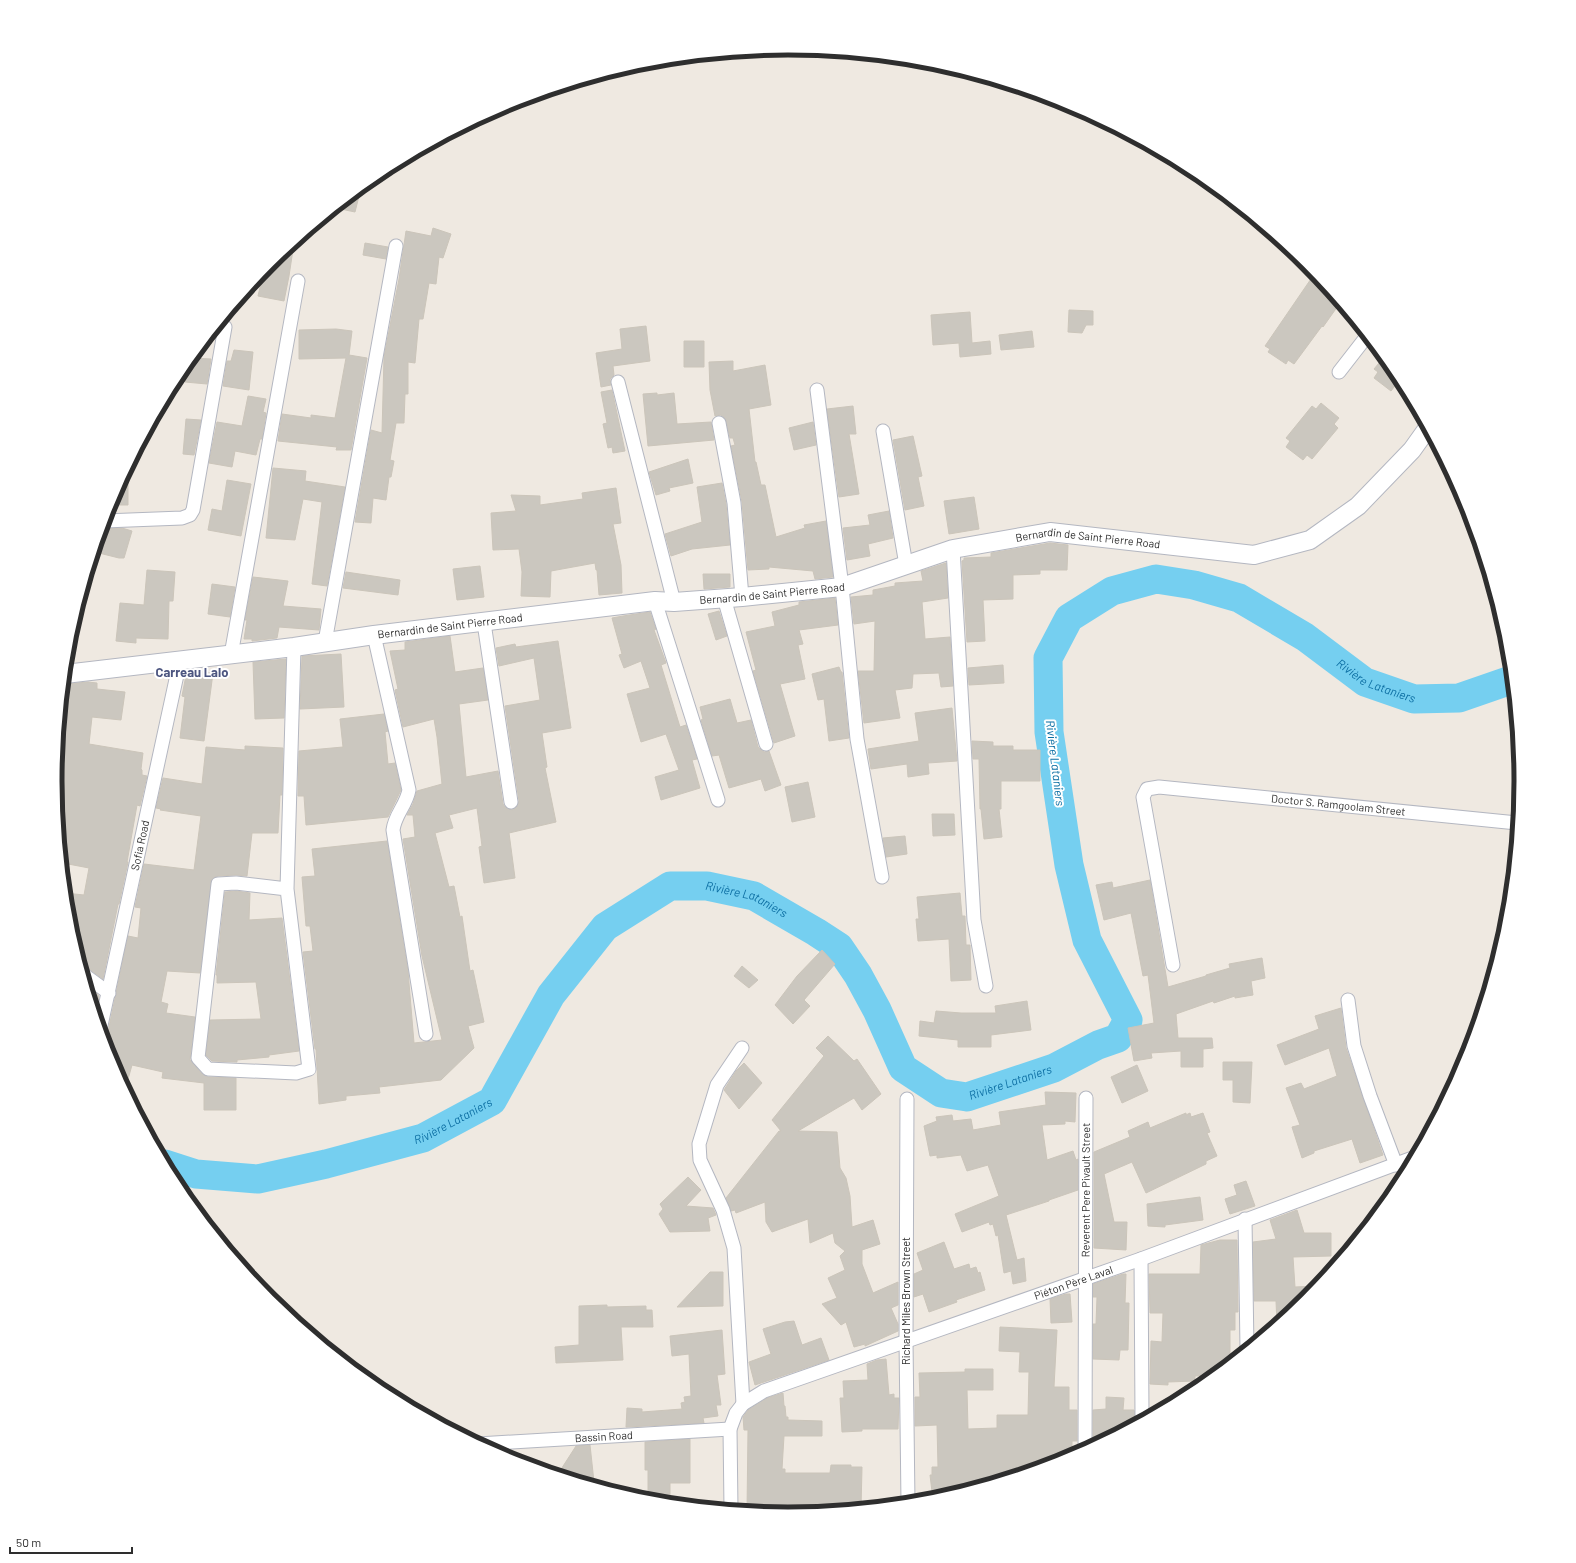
<svg xmlns="http://www.w3.org/2000/svg" width="1576" height="1563" font-family="Barlow,sans-serif">
  <style>
    .lines { fill: none; stroke-linecap: round; stroke-linejoin: round }
    .river { stroke: #75cff0; stroke-width: 29 }
    .building { fill: #cbc7bf; stroke: #cbc5ba }
    .street-casing { stroke: #b4b7c1; stroke-width: 15 }
    .secondary-casing { stroke: #b4b7c1; stroke-width: 20 }
    .street { stroke: #fff; stroke-width: 13 }
    .secondary { stroke: #fff; stroke-width: 18 }
    .labels { text-anchor: middle; stroke-width: 4; stroke-linejoin: round; paint-order: stroke }
    .street-label { font-size: 11px; fill: #2e2e2e; stroke: #fff }
    .water-label { font-size: 12px; font-style: italic; fill: #0d6fa3; stroke: #fff }
    .quarter-label { font-size: 13px; font-weight: bold; fill: #4d5680; stroke: #fff }
    .rim { fill: none; stroke: #2e2e2e; stroke-width: 5 }
  </style>
  <rect width="100%" height="100%" fill="#efe9e1"/>
  <g class="lines">
    <path class="river" id="s1" d="M165 1164 196 1174 258 1179 326 1164 423 1138 492 1101 551 995 605 927 670 886H707L754 896 816 932 839 947 858 975 877 1010 903 1068 941 1093 967 1097 1054 1068 1098 1045 1118 1038 1128 1020 1087 940 1069 865 1049 732 1048 658 1069 618 1112 591 1156 579 1194 585 1239 598 1305 637 1365 682 1414 699 1459 698 1511 680"/>
  </g>
  <path class="building" d="M361 188 355 212 336 208 345 201Z
    M433 228 451 234 443 258 439 257 436 284 429 283 423 319H419L415 363 408 362V394H405L404 423H396L390 460 394 461 391 477H389L386 500 373 498 371 523 355 522 371 430 382 433 384 357 399 279 406 231 431 236Z
    M294 243 289 276 284 301 258 296 264 270 270 263Z
    M365 243 388 247 386 259 363 255Z
    M1315 273 1340 303 1323 327 1322 326 1294 364 1288 360 1286 364 1268 352 1270 349 1265 346Z
    M1069 310 1093 311V325H1086L1082 333 1068 332Z
    M970 312 972 343 990 341 991 354 960 357 959 343 933 345 931 315Z
    M646 326 650 361 613 366 614 375 610 379 611 385 601 387 596 353 622 349 620 329Z
    M336 329 352 331 349 355 367 358 351 450H336L337 447 278 441 282 414 311 418V415L335 418 346 358 299 359V330Z
    M1032 331 1034 347 1001 350 999 335Z
    M684 341H704V367H684Z
    M234 350 253 352 249 390 223 386 227 361H231Z
    M1384 357 1400 379 1391 391 1374 378 1378 372 1374 369Z
    M191 358 211 359 207 384 185 382 186 364Z
    M733 361V371L765 365 771 405 749 409 755 462H756L761 485H765L776 537 805 528 804 525 826 521 833 577 815 579 813 571 769 567V569L748 570 742 502 731 446 735 445 733 438H730L725 418 721 415 715 416 710 390 709 362Z
    M612 390 625 451 613 453 612 447 608 448 603 424 607 423 601 392Z
    M657 393V395L674 393 677 424 711 422 714 440 648 446 643 394Z
    M248 396 266 399 263 412 266 413 262 439H260L256 455 235 451 232 467 209 463 217 422 242 426Z
    M1321 403 1339 418 1334 424 1338 428 1312 459 1307 455 1303 460 1286 447 1290 441 1286 438 1312 406 1316 409Z
    M853 406 856 434H849L859 494 839 497 827 409Z
    M186 419 201 420 194 455 183 454Z
    M813 422 816 445 794 450 789 428Z
    M913 436 922 476 918 477 924 506 905 510 893 440Z
    M688 459 693 483 669 488 670 491 656 495 649 472Z
    M273 468 306 471 305 481 345 487 327 586 312 584 322 502 303 499 295 540 266 538Z
    M128 469V505H109L110 501Z
    M227 480 251 484 241 536 208 530 212 509 222 511Z
    M722 483 726 504 730 545 692 549 671 556 665 534 702 522 697 487Z
    M616 488 621 523 613 524 621 565 622 593 599 595 597 570H596L595 563 551 571 550 597 521 596 522 572 519 549 493 550 491 513 516 511 511 495 540 496V505L583 499 582 493Z
    M974 497 979 529 949 534 944 501Z
    M889 511 893 538 868 544 870 556 847 560 843 528 870 525 868 515Z
    M122 528 132 531 124 558H119L95 552 102 529Z
    M1050 543 1068 545 1067 570H1040V574L1013 575V599L983 600 985 641 967 642 962 561 964 560V558L991 557V553Z
    M946 563 948 598 922 602 925 639 950 637 953 686 941 687 939 673 913 674 912 688 895 690 900 718 864 723 858 671H874L875 621 854 624 851 597 873 595V590L895 586V583L923 581 921 571Z
    M480 566 484 597 457 600 453 569Z
    M147 570 175 572 173 601H169L168 639 136 638V643L116 641 120 603 144 605Z
    M346 572 400 580 398 595 343 588Z
    M703 574H730V587L704 589Z
    M253 577 288 581 283 606 321 609 319 630 279 627 277 638 252 641V639H244L247 620H245Z
    M212 584 235 587 230 617 208 614Z
    M835 598 838 625 799 630 803 644 798 645 805 679 780 684 795 736 774 743 753 671 756 670 746 632 775 626 772 612 799 605V602Z
    M719 611 727 636 716 640 708 614Z
    M650 612 656 629 654 630 666 663 661 665 680 727 686 725 697 759 692 760 700 788 661 800 655 777 679 770 666 734 641 742 627 694 650 688 641 661 624 668 619 655 622 654 612 618 623 616Z
    M450 636 455 672 483 668 488 700 459 704 466 777 498 771 503 804 505 807 512 810 516 808 519 801 505 706 540 700 534 658 499 666 496 648 515 644 516 647 558 641 571 728 542 733 547 767 545 768 556 822 509 833 515 878 484 883 479 847 482 846 477 808 449 815 453 828 435 833 449 887 454 886 460 917 462 916 470 971 473 970 484 1022 468 1026 474 1048 441 1080 379 1087 380 1093 346 1096V1100L319 1104 316 1049H315L303 952 313 951 310 926H306L302 877 315 876 312 849 387 841 408 971 414 1043 442 1040 422 956 403 839 415 837 413 815H407L413 804 417 791 442 784 437 737 434 719 403 727 395 690 398 689 390 651 405 650V642Z
    M341 654 344 707 300 709 302 656Z
    M286 659 284 718 255 719 253 662Z
    M1003 665 1004 683 969 685 968 668Z
    M839 667 841 672H842L849 738 829 741 824 699 818 700 812 674Z
    M187 670H193L213 673 204 741 180 738 185 697 182 696Z
    M88 682 97 683V689L125 692 121 720 92 717 89 744 143 753 141 769 142 770V775L147 776 140 806 137 805 127 862H128L119 904H118L103 979 88 968 81 966 75 946 80 934 71 932 69 924 65 893 84 895 89 868 63 863 55 788 66 684Z
    M730 699 737 723 751 720 758 747 764 752 769 751 781 785 765 791 761 779 729 788 719 755 712 756 701 720 703 719 700 707Z
    M952 708 957 761 928 763 929 774 908 777 907 764 871 769 868 749 919 741 915 713Z
    M384 714 388 731 385 732 388 764 395 763 401 790 388 817 306 825 304 796H298L299 751 343 747 340 719Z
    M972 741 993 742V746H1013V750H1040V781H1001V809H999L1002 837 984 839 981 809H980L979 759H973Z
    M245 746 283 748 282 795H280L278 833H252L247 876 236 875 218 876 212 879 200 973 167 971 161 1002 168 1004 166 1013 195 1017 190 1060 202 1074 208 1077 236 1078V1110H204V1083L162 1078 163 1072 132 1065 125 1090 110 1062 103 1037 108 1032 128 936 138 938 141 908 135 907 144 864 194 870 201 816 160 810 161 809 156 808 163 778 202 784 206 747 245 750Z
    M808 782 815 817 792 822 785 787Z
    M932 814H954L955 835 933 836Z
    M905 836 907 854 886 857 883 838Z
    M1150 880 1168 987 1206 976V975L1230 968 1229 964 1262 958 1265 978 1251 981 1253 995 1235 998V996L1214 1003 1213 1001 1176 1014 1178 1038H1212L1213 1048 1203 1049V1067H1181V1051L1151 1053 1152 1058 1134 1061 1128 1028 1154 1023 1148 975 1143 976 1131 913 1104 920 1096 885 1112 882 1113 888Z
    M236 891 250 893 249 920 282 918 299 1051 269 1055V1057L237 1060V1062L212 1061 206 1055 210 1020 261 1019 256 982 217 983V975H216L225 892Z
    M960 893 962 916H965L966 945H970L971 980 951 981 949 939 918 941 916 919H919L917 897Z
    M822 950 835 964 804 1000 810 1006 793 1024 775 1005 797 976Z
    M742 966 758 980 749 988 734 976Z
    M88 987 99 996 95 1013Z
    M1027 1001 1031 1030 991 1035V1047H958V1040L919 1036 920 1021 934 1023 936 1011 961 1013H996L995 1006Z
    M1341 1008 1346 1048 1383 1155 1360 1163 1352 1139 1314 1151V1153L1302 1158 1292 1127 1300 1125 1286 1088 1301 1083 1304 1089 1337 1076 1329 1048 1285 1065 1277 1045 1319 1029 1315 1016Z
    M828 1036 854 1061 857 1059 881 1094 862 1110 854 1098 798 1131 837 1132 840 1168 846 1178 850 1196 852 1227 873 1220 880 1244 862 1250V1264L873 1293 898 1282V1305L891 1308 898 1324V1331L865 1346V1344L854 1347 846 1322 841 1325 822 1304 837 1298 828 1278 845 1270 840 1256 845 1251 835 1243 833 1233 810 1243 808 1219 772 1232 766 1222 765 1202 736 1213 735 1210 731 1211 726 1198 779 1131H781L772 1120 824 1056 816 1048Z
    M1223 1062H1252L1250 1103 1233 1102V1080H1223Z
    M744 1063 762 1083 739 1109 724 1090 736 1071Z
    M1137 1065 1148 1091 1122 1103 1111 1077Z
    M1045 1092 1076 1093 1075 1122 1065 1121V1124L1042 1125 1047 1160 1073 1151 1076 1160 1078 1159V1190L1049 1200V1201L1006 1215 1017 1260 1024 1258 1026 1281 1013 1284 1011 1271 1004 1273 998 1235 996 1236 993 1224 990 1225 989 1222 962 1232 955 1214 999 1196 988 1165 967 1171 961 1155 937 1158V1155L930 1156 924 1126 937 1121 936 1117 952 1115 953 1121 971 1119 973 1130 1001 1125 999 1112 1046 1105Z
    M1186 1113V1115L1190 1113 1191 1117 1203 1113 1210 1132 1207 1133 1217 1156 1206 1161V1164L1146 1193 1132 1162 1104 1174 1114 1222H1127L1126 1250 1094 1248V1152L1130 1137 1128 1131 1148 1122 1150 1128Z
    M688 1177 701 1190 686 1206 713 1208 716 1215 708 1218 710 1231 670 1232 659 1214 663 1209 660 1204Z
    M1246 1181 1255 1206 1230 1214 1225 1199 1237 1195 1234 1185Z
    M1200 1197 1203 1220 1165 1225V1227L1148 1226 1147 1204Z
    M1297 1210 1304 1233H1331V1256L1293 1257 1295 1287 1318 1286 1306 1300 1277 1324 1276 1301H1254L1253 1242 1276 1239 1270 1220Z
    M1220 1240H1237L1238 1312H1235V1330H1230V1363L1215 1375 1195 1376V1381L1168 1382V1385L1150 1384 1151 1341 1162 1342 1163 1313H1150L1149 1274H1200L1201 1245Z
    M944 1242 954 1269 969 1264 970 1269 976 1267 978 1273 980 1272 985 1290 956 1300 957 1302 929 1312 923 1294 914 1297V1274L923 1270 917 1253Z
    M710 1272H723V1306L677 1307Z
    M1123 1274H1126L1125 1303H1129L1128 1350H1120L1119 1360 1093 1359V1324H1096L1097 1297H1093V1284Z
    M1066 1294H1070L1072 1322 1051 1323 1050 1299Z
    M607 1305V1307L646 1306V1310H652L653 1327H621L623 1360 556 1363 555 1347 579 1345V1306Z
    M794 1321 802 1345 821 1338 829 1360 755 1385 749 1362 771 1354 763 1329 785 1322Z
    M1000 1327 1057 1330 1054 1387H1069V1410H1077V1441H1072V1457L933 1500 930 1475H932V1467H938L937 1425 915 1426V1397H920L919 1373 965 1372V1369H993V1390H967L968 1429 997 1428V1415H1028L1029 1372H1019L1020 1352 999 1351Z
    M722 1330 725 1374 717 1375 721 1405H716L718 1416 703 1418 704 1423 626 1427 627 1408 642 1409V1412L682 1409 681 1403 685 1402 684 1397 691 1396 689 1354 672 1356 670 1336Z
    M886 1359 889 1395 894 1394V1398H899L898 1429H862V1431L842 1432 840 1398H844L843 1381 868 1380 867 1364 877 1360Z
    M783 1393 784 1406H785L786 1417H788V1420L822 1421V1436H784L782 1469H785V1473H830L831 1465H851V1467H862L861 1508 788 1515 747 1511 748 1430H744L743 1417 748 1410 767 1398Z
    M1106 1397 1124 1398 1123 1410H1134L1137 1423 1106 1439 1093 1440V1410L1106 1409Z
    M690 1439V1483H670V1503L648 1501V1470H645V1442Z
    M590 1445 594 1482 586 1483 558 1474 576 1446Z"/>
  <g class="lines">
    <defs>
      <g id="street">
        <path d="M1339 372 1367 336"/>
        <path d="M618 382 674 602"/>
        <path d="M817 390 842 587 857 739 882 877"/>
        <path d="M719 423 734 503 742 597"/>
        <path d="M883 431 906 565"/>
        <path d="M104 521 182 518 190 515 193 510 225 327"/>
        <path d="M953 549 974 920 986 986"/>
        <path d="M724 598 766 744"/>
        <path d="M655 601 718 800"/>
        <path d="M484 623 511 802"/>
        <path d="M374 635 409 790C406 806 395 814 393 830L426 1034"/>
        <path d="M325 642 396 246"/>
        <path d="M231 655 298 281"/>
        <path d="M287 889 236 883 218 884 198 1058 208 1069 296 1073 309 1069 287 889 294 647"/>
        <path id="s2" d="M1173 965 1143 797 1147 789 1159 787 1517 823"/>
        <path d="M83 974 109 993"/>
        <path d="M1348 1000 1354 1046 1370 1096 1396 1165"/>
        <path id="s3" d="M100 1030 180 661"/>
        <path d="M742 1048 717 1085 699 1144 700 1160 723 1210 734 1248 743 1404"/>
        <path d="M907 1099 906 1341 908 1503"/>
        <path d="M1245 1219 1247 1349"/>
        <path d="M1141 1259 1142 1415 1145 1418"/>
        <path id="s4" d="M478 1444 730 1429"/>
        <path id="s5" d="M1085 1451 1086 1098"/>
        <path id="s6" d="M731 1509 730 1429 736 1413 743 1404 764 1391 1141 1259 1415 1157"/>
      </g>
      <g id="secondary">
        <path id="s7" d="M65 674 294 647 374 635 655 601 674 602 742 597 842 587 953 549 1050 532 1254 555 1310 540 1358 506 1412 450 1427 429"/>
      </g>
    </defs>
    <use href="#street" class="street-casing"/>
    <use href="#secondary" class="secondary-casing"/>
    <use href="#street" class="street"/>
    <use href="#secondary" class="secondary"/>
  </g>
  <g class="labels">
    <g class="street-label">
      <text dy="4" stroke="none"><textPath href="#s7" startOffset="1036">Bernardin de Saint Pierre Road</textPath></text>
      <text dy="4" stroke="none"><textPath href="#s7" startOffset="712">Bernardin de Saint Pierre Road</textPath></text>
      <text dy="4" stroke="none"><textPath href="#s7" startOffset="388">Bernardin de Saint Pierre Road</textPath></text>
      <text dy="4" stroke="none"><textPath href="#s2" startOffset="372">Doctor S. Ramgoolam Street</textPath></text>
      <text dy="4" stroke="none"><textPath href="#s3" startOffset="189">Sofia Road</textPath></text>
      <text dy="4" stroke="none"><textPath href="#s5" startOffset="261">Reverent Pere Pivault Street</textPath></text>
      <text dy="4" stroke="none"><textPath href="#s6" startOffset="461">Piéton Père Laval</textPath></text>
      <text transform="translate(906 1301) rotate(-90)" y="4">Richard Miles Brown Street</text>
      <text dy="4" stroke="none"><textPath href="#s4" startOffset="126">Bassin Road</textPath></text>
    </g>
    <g class="water-label">
      <text dy="4" stroke="none"><textPath href="#s1" startOffset="1968">Rivière Lataniers</textPath></text>
      <text transform="translate(1055 763) rotate(83)" y="4">Rivière Lataniers</text>
      <text dy="4" stroke="none"><textPath href="#s1" startOffset="707">Rivière Lataniers</textPath></text>
      <text dy="4" stroke="none"><textPath href="#s1" startOffset="1067">Rivière Lataniers</textPath></text>
      <text dy="4" stroke="none"><textPath href="#s1" startOffset="299">Rivière Lataniers</textPath></text>
    </g>
    <g class="quarter-label">
      <text x="192" y="677">Carreau Lalo</text>
    </g>
  </g>
  <path d="M0 0H1576V1563H0ZM62 781a726 726 0 1 1 1452 0a726 726 0 1 1-1452 0Z" fill="#fff" fill-rule="evenodd"/>
  <path class="rim" d="M62 781a726 726 0 1 1 1452 0a726 726 0 1 1-1452 0Z"/>
  <path d="M10 1547v6h122v-6" fill="none" stroke="#2e2e2e" stroke-width="2"/>
  <text x="16" y="1547" font-size="12" fill="#2e2e2e" stroke="#ffffff" stroke-width="3" paint-order="stroke">50 m</text>
</svg>
